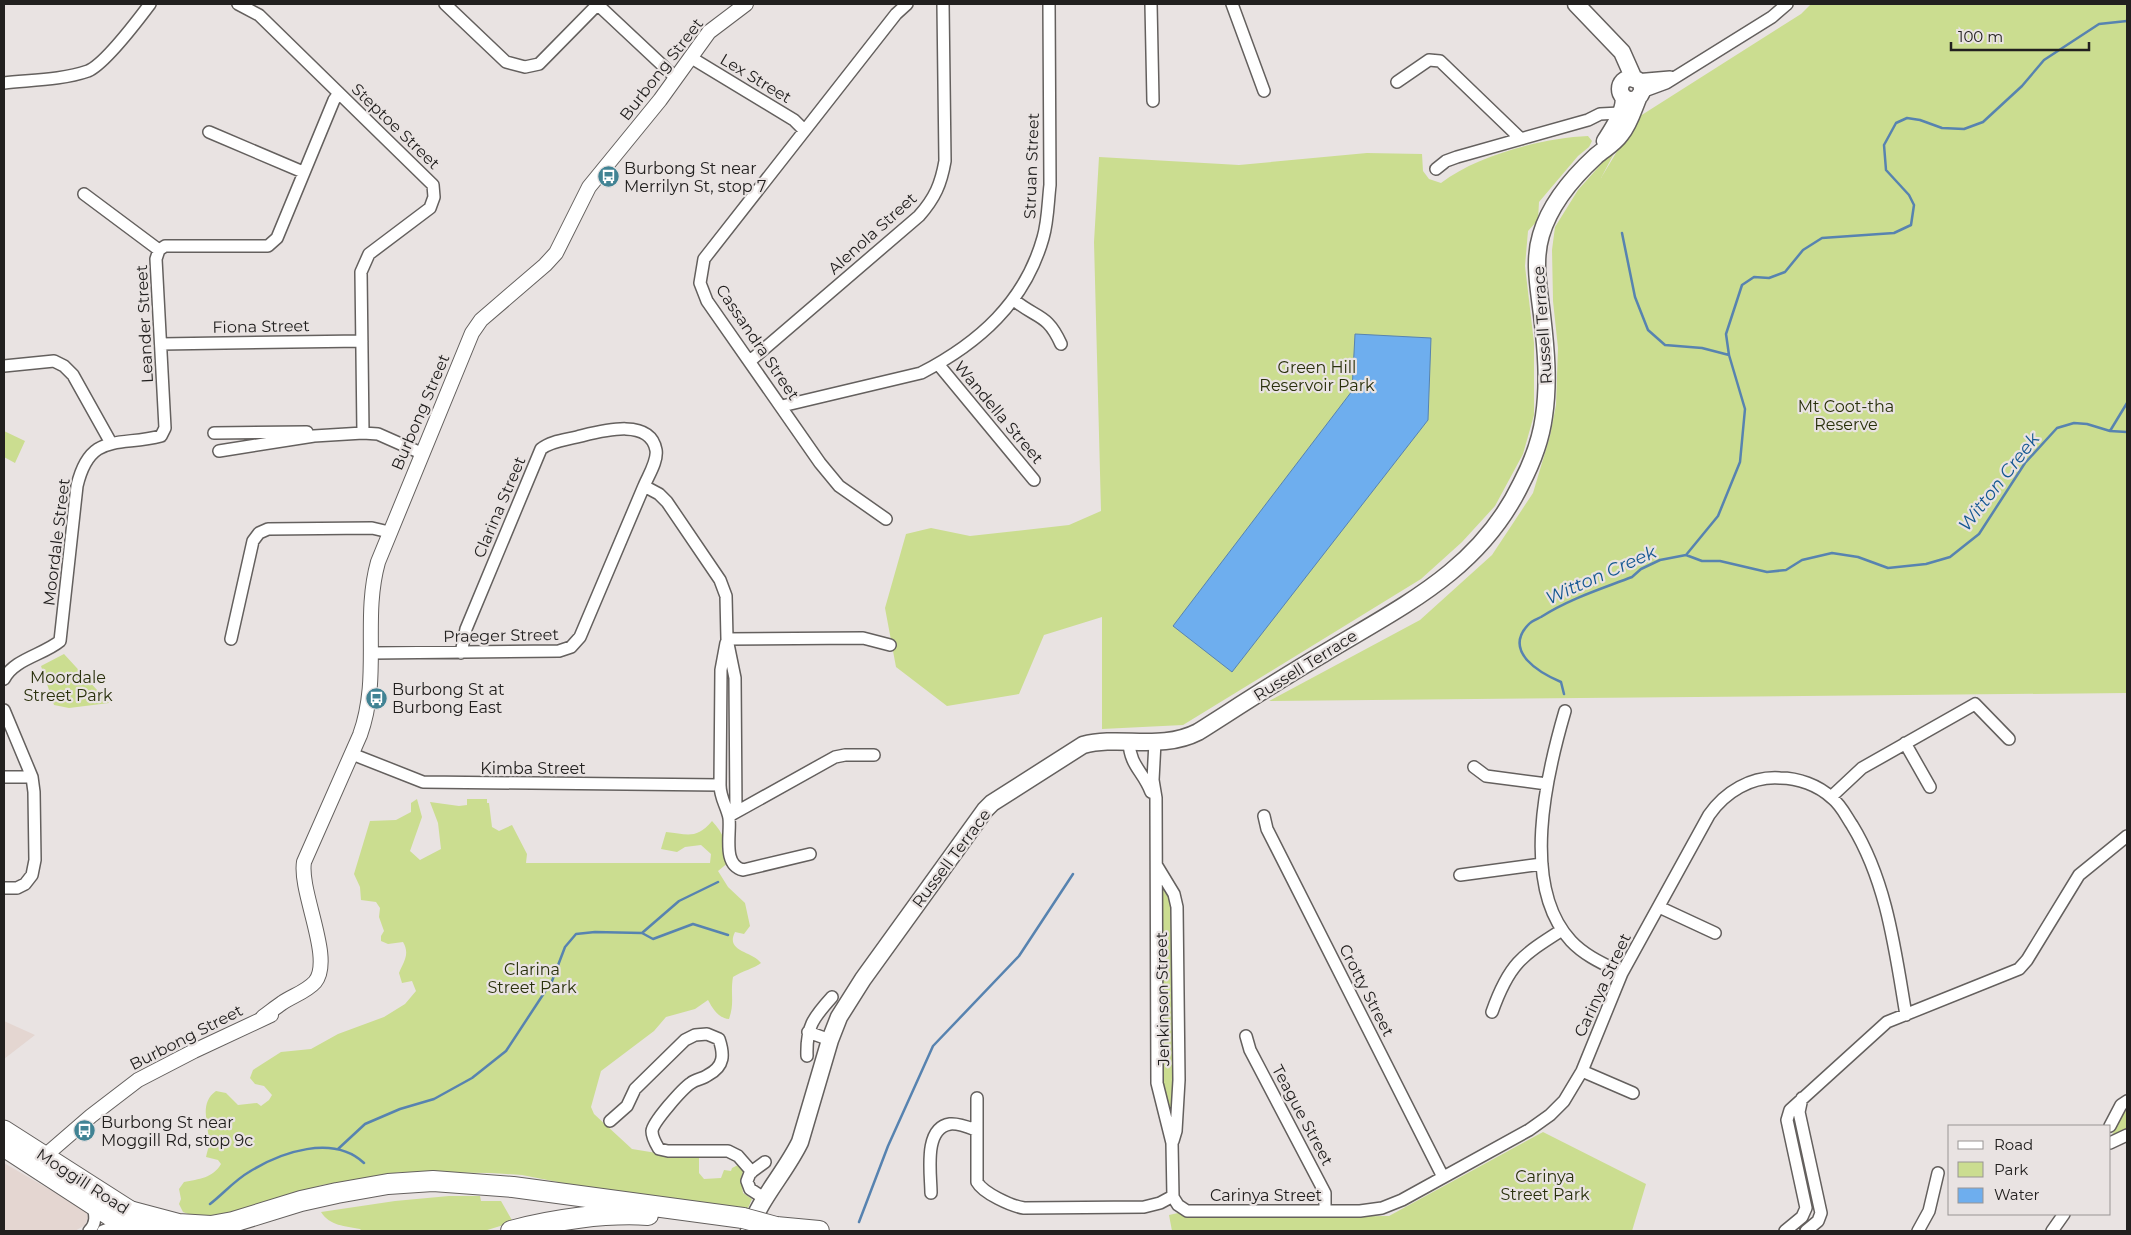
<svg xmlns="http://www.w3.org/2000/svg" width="2131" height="1235" font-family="Montserrat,sans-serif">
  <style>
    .built { fill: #e4d6d1 }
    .green { fill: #cbdd90 }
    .water { fill: #6eaeee; stroke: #5783b0 }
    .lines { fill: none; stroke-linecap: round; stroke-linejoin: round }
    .stream { stroke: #5783b0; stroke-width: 2.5 }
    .minor-casing { stroke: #64605e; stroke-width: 14 }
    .tertiary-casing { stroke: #64605e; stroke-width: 16 }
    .secondary-casing { stroke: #64605e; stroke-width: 19 }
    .trunk-casing { stroke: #64605e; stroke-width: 21 }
    .motorway-casing { stroke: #64605e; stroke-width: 22 }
    .minor { stroke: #fff; stroke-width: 11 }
    .tertiary { stroke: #fff; stroke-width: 14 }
    .secondary { stroke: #fff; stroke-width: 16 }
    .trunk { stroke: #fff; stroke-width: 19 }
    .motorway { stroke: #fff; stroke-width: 20 }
    .motorway-bridge-casing { stroke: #64605e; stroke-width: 22; stroke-linecap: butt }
    .motorway-bridge { stroke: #fff; stroke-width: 20 }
    .labels { text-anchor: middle; stroke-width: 4.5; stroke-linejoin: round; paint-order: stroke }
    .street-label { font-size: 16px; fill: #22201f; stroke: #e9e3e2 }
    .poi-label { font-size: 16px; fill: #22201f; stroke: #e9e3e2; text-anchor: start }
    .park-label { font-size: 16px; fill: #29300b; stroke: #e9e3e2 }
    .water-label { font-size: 18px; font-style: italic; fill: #145892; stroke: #e9e3e2 }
  </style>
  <rect width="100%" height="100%" fill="#e9e3e2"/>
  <path class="built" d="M4 1021 35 1035 4 1059Z
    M4 1163 85 1210 88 1217 85 1225 75 1231H4Z"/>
  <path class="green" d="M1811 4H2127V693L1269 701 1420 620 1492 555 1533 493 1550 436 1556 405 1558 348 1553 301 1552 250 1555 227 1578 190 1619 144 1601 178 1637 118 1801 14Z
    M1588 136 1592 141 1589 147 1578 156 1539 202 1538 220 1528 231 1525 266 1534 343V415L1523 454 1495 506 1462 542 1421 579 1183 725 1102 729V617L1044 635 1019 694 947 706 896 667 885 608 906 534 931 528 970 536 1069 525 1101 511 1094 242 1099 157 1239 165 1367 153 1422 154 1423 171 1429 179 1441 183C1477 155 1543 138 1588 136Z
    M4 431 25 441 15 463 4 457Z
    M64 654 109 703 69 708 54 705 41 666Z
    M417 799 422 817 410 851 420 860 441 849 438 823 430 802 459 806 467 805V799H487V803H489L492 827 499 831 512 825 527 854 526 863H710L711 854 701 845 685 847 677 852 661 849 666 832C687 834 696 840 712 821 724 834 727 844 729 862L718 871 728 887 745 903 750 926 744 934 735 932C725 952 752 951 761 963 755 968 742 971 733 977 730 994 735 1002 729 1019 718 1018 713 1009 708 1000L695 1009 666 1017 654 1031 601 1071 591 1107 594 1114 632 1149 675 1156 699 1157V1173L704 1179 721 1178 724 1170 731 1171 732 1168 738 1165 744 1168 741 1178 743 1193 752 1199 748 1208 573 1185 522 1175 491 1173 401 1172 322 1185 224 1216 199 1218 183 1212 179 1204 181 1199 179 1189 184 1182C199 1179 213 1178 221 1164L218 1160 206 1157C207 1152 209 1147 209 1141 208 1123 199 1103 216 1091L226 1093 238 1105 257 1103 261 1106 269 1100 272 1095 264 1086 255 1084 250 1078 253 1070 281 1052 311 1049 338 1034 384 1017 405 1004 416 991 412 981 402 983 399 973C404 961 410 954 403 942L388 944 381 941V936L384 931 379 917 380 908 376 902 361 900 360 887 354 874 370 821 396 820 411 812V803Z
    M1161 885 1163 886 1172 902 1174 1088 1170 1114 1162 1084Z
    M2127 1106V1129L2112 1135 2123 1110Z
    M1543 1132 1646 1184 1632 1231H1172L1169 1215 1178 1213 1189 1218 1389 1216Z
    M449 1196H480L481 1201H501L513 1222 484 1231H362L360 1229C345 1226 330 1226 321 1212L395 1201Z"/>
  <path class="water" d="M1355 334 1431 338 1428 420 1232 672 1173 626 1352 391Z"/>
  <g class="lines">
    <path class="stream" d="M1622 233 1635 297 1648 330 1665 345 1702 348 1729 355 1745 409 1740 462 1718 516 1686 555
      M1729 355 1726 334 1742 285 1754 277 1769 278 1785 272 1803 250 1822 238 1894 233 1911 225 1914 205 1909 195 1886 170 1884 145 1896 123 1907 118 1920 120 1942 128 1964 129 1983 122 2022 86 2044 60 2099 24 2127 21
      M2110 431 2127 403
      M1564 694 1561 682C1540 673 1503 652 1528 625 1531 621 1537 619 1541 617 1569 599 1601 589 1632 577L1641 569 1660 560 1686 555 1702 561H1720L1767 572 1786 570 1802 560 1832 553 1858 557 1888 568 1926 564 1950 557 1979 534 2025 463 2057 428 2074 423 2087 424 2110 431 2127 432
      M642 933 653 939 693 924 728 935
      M338 1149 365 1124 400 1109 434 1099 472 1078 506 1051 552 981 565 947 576 934 595 932 642 933 679 901 718 882
      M210 1204C223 1194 235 1180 249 1172 281 1152 333 1134 364 1163
      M859 1222 888 1146 933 1046 1019 956 1073 874"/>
    <defs>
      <path id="minor" d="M238 4 259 15 433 185 434 197 430 208 369 254 361 272 363 433 378 434 421 453
        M445 4 506 62 525 67 539 64 598 4
        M597 4 676 78
        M1151 4 1153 101
        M1232 4 1264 91
        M690 57 794 120 804 130
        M1635 80 1670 77
        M1397 82 1429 60 1440 61 1521 139
        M4 83C31 80 62 80 88 71 105 64 138 20 150 4
        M1640 95 1647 90 1666 83 1772 17 1787 4
        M209 132 303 172
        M1436 169 1446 161 1457 157 1588 120 1600 114 1620 113
        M84 194 159 250
        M1014 300C1037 319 1047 313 1061 344
        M161 344 362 341
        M750 361 919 216C935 198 941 184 945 161L943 4
        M938 364 1034 480
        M4 366 54 361 64 366 73 375 111 443
        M782 406 921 373C979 343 1025 302 1043 238 1048 221 1048 202 1050 185L1049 4
        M214 433 307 432
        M219 451 314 436 363 433
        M886 519 839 486 820 463 707 301 700 283 704 259 896 14 907 4
        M231 639 253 541 259 533 268 529 372 528 389 532
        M727 639 863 638 890 645
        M726 643 721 670 720 785C720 798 727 807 729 818 731 834 722 865 743 870L810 854
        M372 653 559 651 571 647 580 637 644 486
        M461 653 466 629 541 449C551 441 565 440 577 437 598 432 650 416 656 450 658 461 648 476 644 486L659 494 667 502 720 580 726 596 727 639 735 678 736 812
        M4 679C14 659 43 655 60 641L77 486C90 431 119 447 161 436L165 428 156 259 159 250 165 246H268L277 238 334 100 339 93
        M4 710 32 777 34 792 35 860 32 875 25 884 17 888H4
        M1565 711C1546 776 1520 886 1571 941 1585 956 1604 964 1622 973
        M1129 742C1130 766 1143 771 1151 792
        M1155 742 1153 780 1156 798 1157 1083 1172 1143 1173 1197 1178 1205 1187 1211H1360L1382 1208 1402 1200 1529 1130 1550 1115 1564 1101 1582 1071 1622 973 1709 815C1725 792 1751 776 1780 778 1798 778 1818 785 1832 798 1841 805 1846 816 1852 825 1887 882 1895 950 1906 1015
        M1905 743 1930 787
        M352 754 423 782 720 785
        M1474 767 1486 776 1547 784
        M4 777H32
        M1831 797 1862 768 1975 704 2009 739
        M731 815 835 757 845 755H874
        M1264 816 1267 829 1443 1177
        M1157 866 1174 894 1177 907 1179 1080 1176 1131 1173 1141
        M1460 875 1542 864
        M1659 907 1715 933
        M1492 1012C1509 964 1521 956 1562 930
        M808 1032 830 1040
        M1246 1036 1250 1050 1325 1193V1210
        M807 1056C806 1027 813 1018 832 997
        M1582 1071 1633 1093
        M977 1098V1182C983 1193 1011 1206 1024 1208L1144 1207 1160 1203 1173 1196
        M1802 1098 1799 1112 1821 1213 1818 1221 1806 1231
        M610 1121 627 1106 635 1089 685 1040 695 1035 707 1034 719 1039C724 1054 725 1066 708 1075 703 1079 696 1079 691 1083 682 1089 653 1122 652 1131 652 1138 656 1144 659 1149L668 1151H728L738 1156 752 1172
        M2110 1126 2121 1105 2127 1101
        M2110 1143 2127 1135
        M931 1193C931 1174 923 1128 950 1124 958 1123 968 1127 976 1130
        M764 1198 750 1189 747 1181 750 1173 765 1162
        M89 1231C97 1223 95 1215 93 1205
        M103 1231 122 1224
        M1785 1231 1802 1217 1806 1208 1787 1120 1790 1110 1887 1022 2019 969 2027 960 2079 875 2127 836
        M1918 1231 1929 1211 1938 1173
        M2052 1231 2064 1214"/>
      <path id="tertiary" d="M263 1017C270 1012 276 1007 282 1003 292 996 306 992 315 982 334 959 299 892 304 862L360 735C381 677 362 619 378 562L472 333 481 320 545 265 556 253 589 187 660 100 709 32 746 4
        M39 1161 91 1116 138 1080 194 1051 271 1015"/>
      <path id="secondary" d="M1576 4 1622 52 1634 79
        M1620 89a11 11 0 1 1 22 0a11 11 0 1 1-22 0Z
        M1605 141C1612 130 1627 109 1623 96
        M749 1231C760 1198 785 1173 800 1142L830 1040 839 1017 863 979 985 810 992 803 1083 745C1120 735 1161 751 1198 732 1239 706 1280 679 1323 654 1402 606 1479 571 1521 484 1532 463 1541 439 1544 416 1549 382 1546 349 1542 315 1539 289 1533 261 1541 235 1550 204 1572 178 1596 156 1604 149 1614 144 1621 134 1630 123 1633 110 1639 96"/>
      <path id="trunk" d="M4 1130 162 1231
        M4 1147 133 1231"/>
      <path id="motorway" d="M129 1211 178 1224 211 1226 233 1222 301 1201 337 1193 388 1184 433 1181 513 1187 743 1218
        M776 1227 819 1231
        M511 1231C551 1220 607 1212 648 1215"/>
    </defs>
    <use href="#minor" class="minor-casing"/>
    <use href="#tertiary" class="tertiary-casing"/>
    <use href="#secondary" class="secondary-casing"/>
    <use href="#trunk" class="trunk-casing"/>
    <use href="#motorway" class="motorway-casing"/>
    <use href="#minor" class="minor"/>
    <use href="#tertiary" class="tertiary"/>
    <use href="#secondary" class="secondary"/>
    <use href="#trunk" class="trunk"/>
    <use href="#motorway" class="motorway"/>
    <defs>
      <path id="motorway-bridge" d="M743 1218 776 1227"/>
    </defs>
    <use href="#motorway-bridge" class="motorway-bridge-casing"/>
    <use href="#motorway-bridge" class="motorway-bridge"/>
  </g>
  <defs>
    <symbol id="bus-disc" viewBox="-11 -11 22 22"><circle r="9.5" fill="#418394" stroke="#e9e3e2"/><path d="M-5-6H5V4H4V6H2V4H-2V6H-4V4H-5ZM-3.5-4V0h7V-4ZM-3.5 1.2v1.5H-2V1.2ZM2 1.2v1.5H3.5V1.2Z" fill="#fff"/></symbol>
  </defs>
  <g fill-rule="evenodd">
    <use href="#bus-disc" x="596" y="164" width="25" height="25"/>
    <use href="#bus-disc" x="364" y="686" width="25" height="25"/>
    <use href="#bus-disc" x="72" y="1118" width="25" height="25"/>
  </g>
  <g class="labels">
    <g class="street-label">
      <text transform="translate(661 69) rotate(-52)" y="6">Burbong Street</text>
      <text transform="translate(756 78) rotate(31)" y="6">Lex Street</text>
      <text transform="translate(396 126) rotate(44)" y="6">Steptoe Street</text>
      <text transform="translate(1031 166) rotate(-88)" y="6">Struan Street</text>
      <text transform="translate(872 233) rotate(-42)" y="6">Alenola Street</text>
      <text transform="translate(144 324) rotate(-93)" y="6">Leander Street</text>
      <text transform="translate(1542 325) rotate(-94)" y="6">Russell Terrace</text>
      <text transform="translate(261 326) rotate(-1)" y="6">Fiona Street</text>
      <text transform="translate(758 342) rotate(56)" y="6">Cassandra Street</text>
      <text transform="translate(420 412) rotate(-67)" y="6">Burbong Street</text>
      <text transform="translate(999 412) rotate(50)" y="6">Wandella Street</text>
      <text transform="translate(499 507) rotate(-67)" y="6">Clarina Street</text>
      <text transform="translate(56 542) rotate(-83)" y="6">Moordale Street</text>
      <text transform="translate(501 635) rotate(-1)" y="6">Praeger Street</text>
      <text transform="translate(1305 665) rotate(-32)" y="6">Russell Terrace</text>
      <text x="533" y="774">Kimba Street</text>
      <text transform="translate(951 858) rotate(-53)" y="6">Russell Terrace</text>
      <text transform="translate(1602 985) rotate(-65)" y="6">Carinya Street</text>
      <text transform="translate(1367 990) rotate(63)" y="6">Crotty Street</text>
      <text transform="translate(1162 999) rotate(-91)" y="6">Jenkinson Street</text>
      <text transform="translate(186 1037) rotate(-27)" y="6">Burbong Street</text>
      <text transform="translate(1303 1115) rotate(62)" y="6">Teague Street</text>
      <text transform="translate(83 1181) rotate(33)" y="6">Moggill Road</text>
      <text x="1266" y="1201">Carinya Street</text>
    </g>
    <g class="poi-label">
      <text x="624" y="174">Burbong St near<tspan x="624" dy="18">Merrilyn St, stop 7</tspan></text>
      <text x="392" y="695">Burbong St at<tspan x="392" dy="18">Burbong East</tspan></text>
      <text x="101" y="1128">Burbong St near<tspan x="101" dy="18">Moggill Rd, stop 9c</tspan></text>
    </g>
    <g class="park-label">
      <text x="1317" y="373">Green Hill<tspan x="1317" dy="18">Reservoir Park</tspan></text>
      <text x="1846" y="412">Mt Coot-tha<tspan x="1846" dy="18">Reserve</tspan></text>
      <text x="68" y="683">Moordale<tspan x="68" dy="18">Street Park</tspan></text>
      <text x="532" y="975">Clarina<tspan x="532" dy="18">Street Park</tspan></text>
      <text x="1545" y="1182">Carinya<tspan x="1545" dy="18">Street Park</tspan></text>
    </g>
    <g class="water-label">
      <text transform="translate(1999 482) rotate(-52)" y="6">Witton Creek</text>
      <text transform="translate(1601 575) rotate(-24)" y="6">Witton Creek</text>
    </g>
  </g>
  <rect width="2131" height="1235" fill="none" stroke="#22201f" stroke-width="10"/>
  <rect x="1948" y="1125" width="162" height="90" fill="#e9e3e2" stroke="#999594"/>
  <rect x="1958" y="1141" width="25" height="8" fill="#ffffff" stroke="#999594"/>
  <text x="1994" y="1150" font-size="15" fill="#22201f">Road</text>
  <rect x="1958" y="1162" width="25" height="15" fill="#cbdd90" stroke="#999594"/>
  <text x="1994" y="1175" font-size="15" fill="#22201f">Park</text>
  <rect x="1958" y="1188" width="25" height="15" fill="#6eaeee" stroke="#999594"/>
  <text x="1994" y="1200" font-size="15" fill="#22201f">Water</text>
  <path d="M1951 42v8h138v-8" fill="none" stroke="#22201f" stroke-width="2.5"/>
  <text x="1958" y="42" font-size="15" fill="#22201f" stroke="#e9e3e2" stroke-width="4" paint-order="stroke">100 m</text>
</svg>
